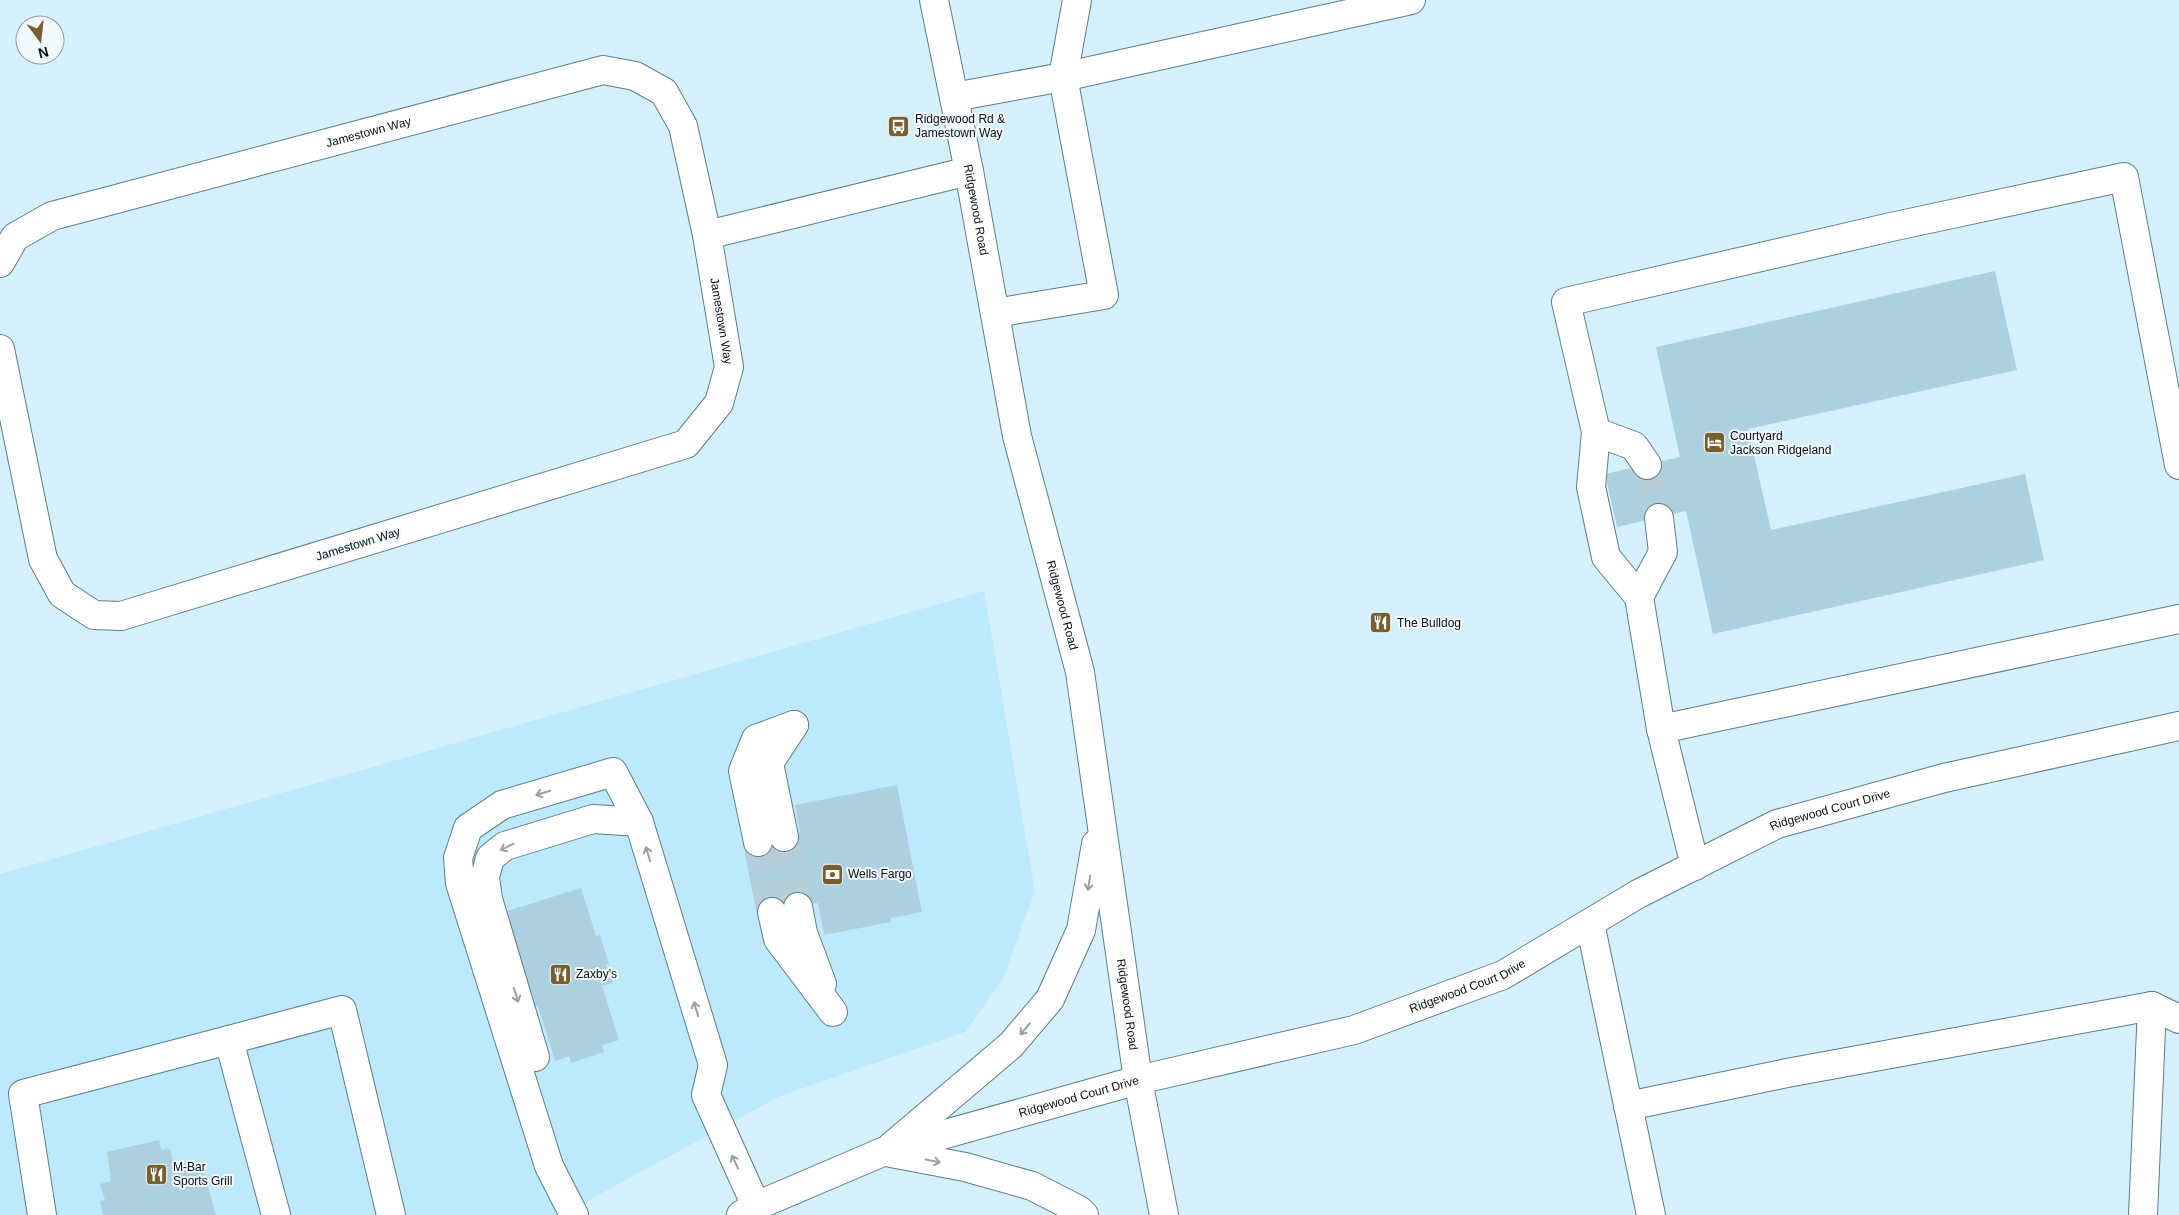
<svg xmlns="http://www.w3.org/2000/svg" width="2179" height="1215" font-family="Arial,sans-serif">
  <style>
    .built { fill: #bde9fd }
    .building { fill: #acd0e0 }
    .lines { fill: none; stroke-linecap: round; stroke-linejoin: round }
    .minor-tunnel { stroke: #b5ceda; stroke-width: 28; stroke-dasharray: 28 14; stroke-linecap: butt }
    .minor-casing { stroke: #5c7d8b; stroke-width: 30 }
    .minor { stroke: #fff; stroke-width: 28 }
    .oneway { stroke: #9a9fa1 }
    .labels { text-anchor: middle; stroke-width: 4; stroke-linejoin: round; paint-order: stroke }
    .poi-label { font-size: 12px; fill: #030e14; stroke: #f2f9fd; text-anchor: start }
    .street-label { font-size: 12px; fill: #030e14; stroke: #f2f9fd }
  </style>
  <rect width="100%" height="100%" fill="#d4f0fd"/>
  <path class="built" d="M984 591 1035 891 1003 979 965 1032 780 1096 562 1215H0V874Z"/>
  <path class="building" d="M1995 271 2017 370 1748 429 1771 530 2025 474 2044 560 1713 634 1686 511 1617 527 1605 474 1680 457 1656 347Z
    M897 785 922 912 891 918V922L824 935 818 903 757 915 743 844 800 833 795 805Z
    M581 888 596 936 600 935 609 964H606L613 983 602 986 619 1040 602 1045 604 1052 571 1063 569 1056 555 1061 538 1006 528 1009 504 912Z
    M159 1140 161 1150 170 1149 174 1165 189 1162 190 1168 202 1166 216 1215H103L100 1201 105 1200 100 1184 111 1181 107 1152Z"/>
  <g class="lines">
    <path class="minor-tunnel" d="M1647 465 1659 518
      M784 837 798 907
      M758 842 772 912"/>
    <defs>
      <g id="minor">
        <path id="s1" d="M934 0 969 171 1017 436 1080 672 1138 1080 1164 1215"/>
        <path d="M1077 0 1063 77 1411 0"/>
        <path d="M954 97 1063 77 1104 295 995 313"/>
        <path d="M707 235 969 171"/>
        <path id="s2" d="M0 263 15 237 52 216 603 70 635 76 664 92 683 126 707 235 729 367 719 403 686 444 121 616 94 615 62 594 43 559 0 349"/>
        <path d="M1596 432 1634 446 1647 465"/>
        <path d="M1639 597 1663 552 1659 518"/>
        <path d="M1661 729 2179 619"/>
        <path d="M784 837 769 763 794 725"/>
        <path d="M758 842 743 771 756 739 794 725"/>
        <path d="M1695 866 1661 729 1639 597 1606 557 1591 487 1596 432 1566 302 1891 227 2124 177 2179 465"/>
        <path d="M798 907 803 933 822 984"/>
        <path d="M772 912 778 939 833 1012"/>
        <path d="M1590 923 1651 1215"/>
        <path d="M535 1057 488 899 485 877 490 858 505 846 593 819 639 822"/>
        <path d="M1628 1106 1787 1073 2152 1006 2179 1019"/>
        <path d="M892 1146 1011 1045 1050 999 1081 930 1096 844"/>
        <path d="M891 1153 965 1167 1032 1186 1079 1210 1084 1215"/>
        <path d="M42 1215 23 1094 229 1040"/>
        <path d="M276 1215 229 1040 342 1010 391 1215"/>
        <path d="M574 1215 549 1166 460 883 458 858 468 828 502 805 613 772 639 822 713 1065 706 1095 756 1206"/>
        <path id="s3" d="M741 1215 756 1206 885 1151 1138 1080 1354 1030 1503 975 1638 894 1777 824 1944 778 2179 726"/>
        <path d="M2143 1215 2152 1006"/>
      </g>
    </defs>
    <use href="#minor" class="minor-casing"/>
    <use href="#minor" class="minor"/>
  </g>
  <defs><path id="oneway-shaft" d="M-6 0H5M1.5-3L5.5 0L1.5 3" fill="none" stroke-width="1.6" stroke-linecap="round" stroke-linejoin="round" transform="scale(1.25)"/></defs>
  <g class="oneway">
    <use href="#oneway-shaft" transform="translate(543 793) rotate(163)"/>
    <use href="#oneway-shaft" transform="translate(507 847) rotate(153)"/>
    <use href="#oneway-shaft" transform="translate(648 854) rotate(-107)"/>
    <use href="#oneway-shaft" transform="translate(1089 883) rotate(100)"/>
    <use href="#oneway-shaft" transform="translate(516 995) rotate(73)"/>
    <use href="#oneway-shaft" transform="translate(696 1009) rotate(-107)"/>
    <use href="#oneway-shaft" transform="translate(1025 1029) rotate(130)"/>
    <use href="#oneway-shaft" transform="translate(933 1161) rotate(11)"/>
    <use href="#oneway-shaft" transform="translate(735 1162) rotate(-115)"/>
  </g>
  <defs>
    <symbol id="bus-square" viewBox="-11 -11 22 22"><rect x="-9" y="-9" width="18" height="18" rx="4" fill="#785f30" stroke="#f2f9fd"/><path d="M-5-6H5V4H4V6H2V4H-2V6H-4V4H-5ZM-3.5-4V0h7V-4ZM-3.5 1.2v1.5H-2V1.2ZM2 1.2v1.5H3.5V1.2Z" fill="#fff"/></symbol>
    <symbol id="hotel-square" viewBox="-11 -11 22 22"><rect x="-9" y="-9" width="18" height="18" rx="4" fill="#785f30" stroke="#f2f9fd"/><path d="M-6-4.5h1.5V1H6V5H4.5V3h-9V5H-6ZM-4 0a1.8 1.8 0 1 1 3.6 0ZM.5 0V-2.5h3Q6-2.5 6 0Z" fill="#fff"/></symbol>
    <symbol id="restaurant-square" viewBox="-11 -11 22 22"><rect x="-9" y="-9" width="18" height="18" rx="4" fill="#785f30" stroke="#f2f9fd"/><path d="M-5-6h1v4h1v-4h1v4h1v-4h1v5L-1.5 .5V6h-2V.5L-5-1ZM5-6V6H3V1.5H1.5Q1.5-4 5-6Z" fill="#fff"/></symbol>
    <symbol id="bank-square" viewBox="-11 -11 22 22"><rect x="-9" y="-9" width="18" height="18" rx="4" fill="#785f30" stroke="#f2f9fd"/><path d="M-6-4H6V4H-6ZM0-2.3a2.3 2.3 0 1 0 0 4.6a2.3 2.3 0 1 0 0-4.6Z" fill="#fff"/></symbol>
  </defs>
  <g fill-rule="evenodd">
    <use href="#bus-square" x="886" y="114" width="25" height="25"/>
    <use href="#hotel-square" x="1702" y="430" width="25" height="25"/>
    <use href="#restaurant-square" x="1368" y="610" width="25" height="25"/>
    <use href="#bank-square" x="820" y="862" width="25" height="25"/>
    <use href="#restaurant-square" x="548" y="962" width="25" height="25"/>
    <use href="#restaurant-square" x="144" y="1162" width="25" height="25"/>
  </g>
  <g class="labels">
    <g class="poi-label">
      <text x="915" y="123">Ridgewood Rd &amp;<tspan x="915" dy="14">Jamestown Way</tspan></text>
      <text x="1730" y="440">Courtyard<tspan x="1730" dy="14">Jackson Ridgeland</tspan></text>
      <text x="1397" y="627">The Bulldog</text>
      <text x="848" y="878">Wells Fargo</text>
      <text x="576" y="978">Zaxby's</text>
      <text x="173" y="1171">M-Bar<tspan x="173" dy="14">Sports Grill</tspan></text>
    </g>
    <g class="street-label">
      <text dy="4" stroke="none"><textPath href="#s2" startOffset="400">Jamestown Way</textPath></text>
      <text dy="4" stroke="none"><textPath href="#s1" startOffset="214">Ridgewood Road</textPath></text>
      <text dy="4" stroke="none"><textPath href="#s2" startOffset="946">Jamestown Way</textPath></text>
      <text transform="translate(358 544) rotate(-17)" y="4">Jamestown Way</text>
      <text dy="4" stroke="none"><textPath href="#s1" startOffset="619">Ridgewood Road</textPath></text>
      <text dy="4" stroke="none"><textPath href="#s3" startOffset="1169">Ridgewood Court Drive</textPath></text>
      <text dy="4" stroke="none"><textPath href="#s3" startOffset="764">Ridgewood Court Drive</textPath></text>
      <text dy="4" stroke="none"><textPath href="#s1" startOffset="1024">Ridgewood Road</textPath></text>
      <text dy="4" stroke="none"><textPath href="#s3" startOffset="359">Ridgewood Court Drive</textPath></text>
    </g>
  </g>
  <g transform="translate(40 40) rotate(165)"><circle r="24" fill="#f2f9fd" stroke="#929ba0"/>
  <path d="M0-4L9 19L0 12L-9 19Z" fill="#785f30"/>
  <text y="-8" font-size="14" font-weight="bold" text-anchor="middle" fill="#030e14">N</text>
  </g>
</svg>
